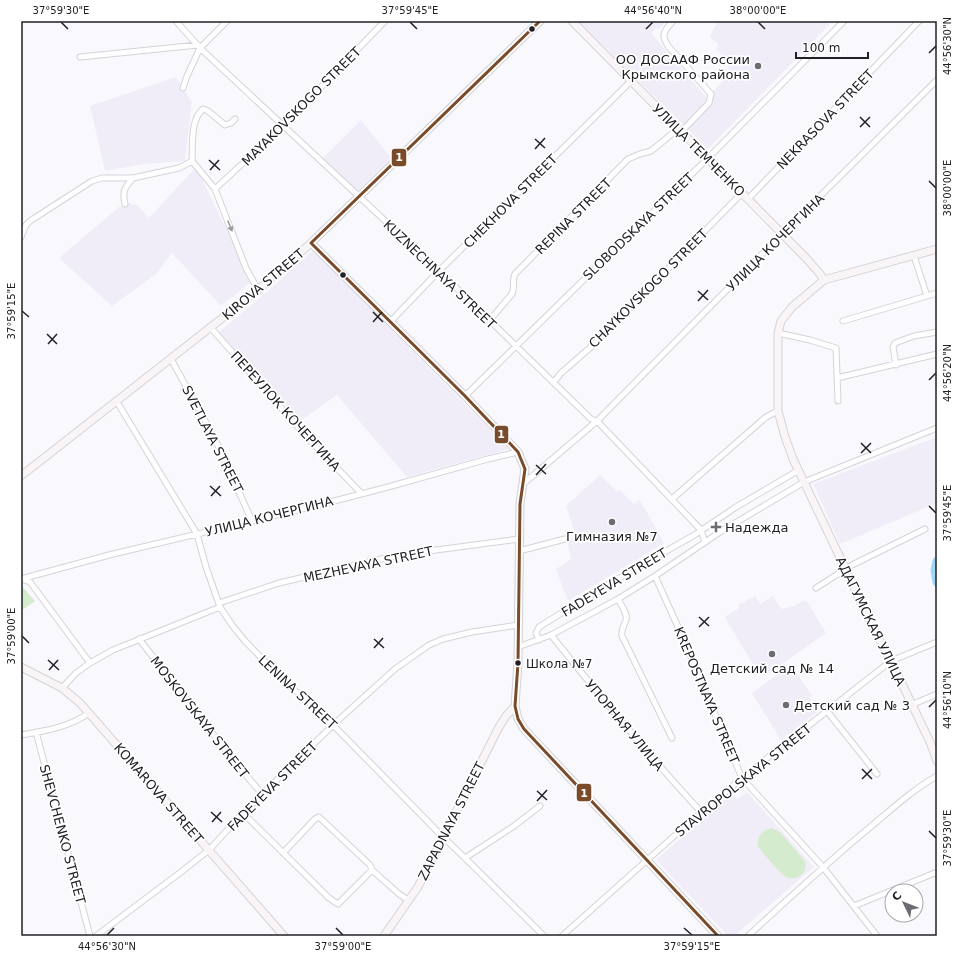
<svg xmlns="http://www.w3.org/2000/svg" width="958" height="957" font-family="'DejaVu Sans',sans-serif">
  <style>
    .built { fill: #f0edf9 }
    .green { fill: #d5ebce }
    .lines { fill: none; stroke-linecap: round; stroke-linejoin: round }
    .river { stroke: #9fd8f5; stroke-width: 9 }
    .minor-casing { stroke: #d4d3d7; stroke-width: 7 }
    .secondary-casing { stroke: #d4d3d7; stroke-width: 9 }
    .minor { stroke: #fefeff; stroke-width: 5 }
    .secondary { stroke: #f9f5f7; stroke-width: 7 }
    .bus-1-casing { stroke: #fff; stroke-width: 6 }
    .bus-1 { stroke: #7a4b2a; stroke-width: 3 }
    .oneway { fill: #9b9a9d }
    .ticks { fill: none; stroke: #222025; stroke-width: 1.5 }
    .bus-dot { fill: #222025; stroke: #fff; stroke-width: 1.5 }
    .poi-dot { fill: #6d6c71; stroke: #fff; stroke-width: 1.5 }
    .labels { text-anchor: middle; stroke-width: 3.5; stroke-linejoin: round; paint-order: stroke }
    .bus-label { font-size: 12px; fill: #222025; stroke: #fff; text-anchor: start }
    .poi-label { font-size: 13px; fill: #222025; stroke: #fff; text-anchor: start }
    .street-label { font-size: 13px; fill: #222025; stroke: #fff }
    .line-badge { stroke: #fff; stroke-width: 1.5 }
    .badge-label { font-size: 11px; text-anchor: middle; font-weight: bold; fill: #fff }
    .neatline { fill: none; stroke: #222025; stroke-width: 1.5 }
    .ticks-label { font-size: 10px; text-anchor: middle; fill: #222025 }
  </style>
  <rect width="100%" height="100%" fill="#f9f8fd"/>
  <path class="built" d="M579 21H667L659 29 657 28 651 33 707 98 721 83 729 72 728 61 716 49 719 46 710 36 718 21H827L830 24 708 149 639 81 645 74 641 70 634 76Z
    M176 77 192 102 185 161 144 164 105 171 90 106Z
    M361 120 391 158 357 191 323 158Z
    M196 167 237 251 242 267 250 283 221 306 172 253 156 274 112 306 59 258 120 206 129 203 137 205 149 218Z
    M313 250 509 449 407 477 337 395 299 422 219 332 267 292Z
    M937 437V503L840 544 813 484Z
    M600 475 618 492 620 490 634 504 640 500 664 543 568 601 556 569 571 559 567 541 577 538 566 506Z
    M755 596 760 604 773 596 781 609 794 606 804 600 805 602 807 601 826 633 766 675H759L725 617 739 608 738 605Z
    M791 665 812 695 809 697 817 712 781 740 752 693Z
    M747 792 814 867 734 936H728L656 860 732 793 738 799Z"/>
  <path class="green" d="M21 585 35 601 21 611Z
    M772 828 781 833 805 861C806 866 806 872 801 875 797 879 791 879 786 877 780 873 762 853 758 846 757 836 762 830 772 828Z"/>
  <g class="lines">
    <path class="river" d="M937 561 935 570 937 582"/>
    <defs>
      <path id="minor" d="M176 21 200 48 439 271 591 419 597 421 701 530
        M673 21C665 31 660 33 668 46L711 94 709 103 681 132
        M80 57 198 45
        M183 88 187 76 200 48 227 21
        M235 119 231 123 225 125 208 111 203 109C190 120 193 145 192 161L215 189 246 268 258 290
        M215 189 283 126 385 21
        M748 199 919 21
        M125 204C122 191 125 187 133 178
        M21 237 26 225 30 221 92 181 102 178H133L179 168 192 161
        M914 256 927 296
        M489 321 512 294C515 287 512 280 515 274L628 159 640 154 651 151 678 129
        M843 321 937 293
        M390 322 439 271 631 81
        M211 328 304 434 361 493
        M778 333 810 340 836 348 838 401
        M171 359 215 439 252 521
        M896 365 893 347 895 343 914 336 937 332
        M837 378 937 354
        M554 382 561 373 591 347 742 193
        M465 396 707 159 844 21
        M117 402 197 534 206 567 220 607 232 625 245 641 277 674 333 725 443 837 465 858 544 936
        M523 484 597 421 782 234 937 80
        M672 499 766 417 778 411
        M701 530 705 542
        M519 551 565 539
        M655 576 683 638 742 778 823 867 877 936
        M21 579 109 555 319 505 388 487 488 459 518 452
        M21 579 30 582 90 663
        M816 588 852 565 925 529
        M618 599C621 605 628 614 626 620 624 626 621 629 622 636L672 738
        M219 603 279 583 398 555 519 539
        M551 635C600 696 649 756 702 813
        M139 639 199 715 228 754 263 795
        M539 640 536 633 539 627 602 588 696 534 736 507 799 470
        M518 647 551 635 618 599 655 576 720 532 804 482 937 428
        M62 688 76 673 90 663 113 650 220 607
        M911 705 937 694
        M827 711 877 774
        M36 732 90 936
        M21 735C44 731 70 727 89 713
        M243 813 329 898 338 904 372 870
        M283 853 315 819 319 817 370 865 372 870 399 894 408 900
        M465 858 514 826 540 806
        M854 906 937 872
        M96 936 181 872 209 850 243 813 333 725 395 669 429 645 443 639 472 632 518 625
        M562 936 673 837 742 778 785 744 891 661 937 642
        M748 936C789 898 830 860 874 824 894 807 914 789 937 776"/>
      <path id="secondary" d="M572 21 806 258 820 274 824 280
        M311 243 465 396 518 452 525 469 520 504 518 663 515 706 518 719 524 729 718 936
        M937 249 824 280 792 307 781 321 778 333V411L785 437 793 459 846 570 868 618 891 661 930 742 937 761
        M21 476 258 290 311 243 540 21
        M21 667 62 688 80 703 284 936
        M384 936 418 887 499 727 506 716 515 706"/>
    </defs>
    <use href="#minor" class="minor-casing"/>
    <use href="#secondary" class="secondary-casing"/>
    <use href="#minor" class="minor"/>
    <use href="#secondary" class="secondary"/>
    <defs>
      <path id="bus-1" d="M540 21 311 243 465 396 518 452 525 469 520 504 518 663 515 706 518 719 524 729 718 936"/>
    </defs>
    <use href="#bus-1" class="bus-1-casing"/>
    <use href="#bus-1" class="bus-1"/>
  </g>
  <defs><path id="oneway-solid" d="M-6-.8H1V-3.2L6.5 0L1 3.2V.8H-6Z"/></defs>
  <use class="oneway" href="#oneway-solid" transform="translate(230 226) rotate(68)"/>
  <path class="ticks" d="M61 22 68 29M410 22 417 29M758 22 765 29M646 29 653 22M929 53 936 46M860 117 870 127M860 127 870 117M535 139 545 148M535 149 545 138M209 160 220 170M210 170 219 160M929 181 936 188M698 291 708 300M698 301 708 290M22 311 29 317M373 312 383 322M373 322 382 312M47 334 57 344M48 344 57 334M929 380 936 373M861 443 871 453M861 453 871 443M536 465 546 474M536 475 546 464M210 486 221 496M211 496 220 486M929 506 936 513M699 617 709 626M699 627 709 617M22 636 29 643M374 639 384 648M374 648 383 638M48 660 59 670M49 670 58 660M929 707 936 700M862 769 872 779M862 779 872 769M537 791 547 800M537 801 547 790M211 812 222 822M212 822 221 812M929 831 936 838M336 928 343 935M684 928 692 935M107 935 114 928"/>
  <g class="bus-dot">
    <circle cx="532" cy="29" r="3.5"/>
    <circle cx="343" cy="275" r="3.5"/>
    <circle cx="518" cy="663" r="3.5"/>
  </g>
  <g class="poi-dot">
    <circle cx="758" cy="66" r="4"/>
    <circle cx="612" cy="522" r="4"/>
    <path d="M714 521h4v4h4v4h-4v4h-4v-4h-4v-4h4z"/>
    <circle cx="772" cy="654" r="4"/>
    <circle cx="786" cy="705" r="4"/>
  </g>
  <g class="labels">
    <g class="bus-label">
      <text x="526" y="668">Школа №7</text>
    </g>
    <g class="poi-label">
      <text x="750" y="64" text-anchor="end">ОО ДОСААФ России<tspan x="750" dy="15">Крымского района</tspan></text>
      <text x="725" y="532">Надежда</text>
      <text x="612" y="541" text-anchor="middle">Гимназия №7</text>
      <text x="772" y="673" text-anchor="middle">Детский сад № 14</text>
      <text x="794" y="710">Детский сад № 3</text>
    </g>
    <g class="street-label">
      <text transform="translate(301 106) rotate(-45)" y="5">MAYAKOVSKOGO STREET</text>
      <text transform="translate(825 119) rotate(-46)" y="5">NEKRASOVA STREET</text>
      <text transform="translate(699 150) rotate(45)" y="5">УЛИЦА ТЕМЧЕНКО</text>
      <text transform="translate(510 201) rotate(-45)" y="5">CHEKHOVA STREET</text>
      <text transform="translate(573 216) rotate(-45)" y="5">REPINA STREET</text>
      <text transform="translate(638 226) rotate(-44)" y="5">SLOBODSKAYA STREET</text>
      <text transform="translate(775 242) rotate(-45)" y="5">УЛИЦА КОЧЕРГИНА</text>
      <text transform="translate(440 274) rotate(44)" y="5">KUZNECHNAYA STREET</text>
      <text transform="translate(263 284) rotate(-40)" y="5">KIROVA STREET</text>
      <text transform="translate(648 288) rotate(-45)" y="5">CHAYKOVSKOGO STREET</text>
      <text transform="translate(286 411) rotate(48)" y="5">ПЕРЕУЛОК КОЧЕРГИНА</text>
      <text transform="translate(213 439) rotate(63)" y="5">SVETLAYA STREET</text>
      <text transform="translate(269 516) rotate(-14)" y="5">УЛИЦА КОЧЕРГИНА</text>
      <text transform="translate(368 564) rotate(-12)" y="5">MEZHEVAYA STREET</text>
      <text transform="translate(614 582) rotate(-31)" y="5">FADEYEVA STREET</text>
      <text transform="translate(871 621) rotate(64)" y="5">АДАГУМСКАЯ УЛИЦА</text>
      <text transform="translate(298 692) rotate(43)" y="5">LENINA STREET</text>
      <text transform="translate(707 695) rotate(67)" y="5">KREPOSTNAYA STREET</text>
      <text transform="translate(200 717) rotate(52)" y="5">MOSKOVSKAYA STREET</text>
      <text transform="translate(625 725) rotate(50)" y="5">УПОРНАЯ УЛИЦА</text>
      <text transform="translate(743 780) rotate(-39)" y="5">STAVROPOLSKAYA STREET</text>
      <text transform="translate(272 786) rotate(-45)" y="5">FADEYEVA STREET</text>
      <text transform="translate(159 793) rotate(49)" y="5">KOMAROVA STREET</text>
      <text transform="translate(451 821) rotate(-63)" y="5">ZAPADNAYA STREET</text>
      <text transform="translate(63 834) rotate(75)" y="5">SHEVCHENKO STREET</text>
    </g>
  </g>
  <g class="line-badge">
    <rect x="391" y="148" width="16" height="19" rx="4" fill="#7a4b2a"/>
    <rect x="494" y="425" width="15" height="19" rx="4" fill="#7a4b2a"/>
    <rect x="576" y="783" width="16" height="19" rx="4" fill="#7a4b2a"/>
  </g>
  <g class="badge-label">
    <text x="399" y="161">1</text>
    <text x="501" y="438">1</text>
    <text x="584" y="797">1</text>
  </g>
  <rect width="958" height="957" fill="none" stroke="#ffffff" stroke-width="44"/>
  <g transform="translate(904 903) rotate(313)"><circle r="19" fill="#ffffff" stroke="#a7a6a8"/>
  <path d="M0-3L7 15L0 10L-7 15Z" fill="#6d6c71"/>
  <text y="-6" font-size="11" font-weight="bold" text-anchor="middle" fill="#222025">С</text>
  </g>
  <path d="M796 52v6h72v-6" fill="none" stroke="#222025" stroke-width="2"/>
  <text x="802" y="52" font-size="12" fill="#222025" stroke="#ffffff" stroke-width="3" paint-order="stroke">100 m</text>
  <rect x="22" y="22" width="914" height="913" class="neatline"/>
  <g class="ticks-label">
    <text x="61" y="14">37°59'30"E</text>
    <text x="410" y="14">37°59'45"E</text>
    <text x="653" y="14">44°56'40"N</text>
    <text x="758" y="14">38°00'00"E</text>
    <text transform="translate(947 46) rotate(-90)" y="4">44°56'30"N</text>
    <text transform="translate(947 188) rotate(-90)" y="4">38°00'00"E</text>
    <text transform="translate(11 311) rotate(-90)" y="4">37°59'15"E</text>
    <text transform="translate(947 373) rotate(-90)" y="4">44°56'20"N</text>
    <text transform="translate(947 513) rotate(-90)" y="4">37°59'45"E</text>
    <text transform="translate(11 636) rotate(-90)" y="4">37°59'00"E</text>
    <text transform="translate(947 700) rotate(-90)" y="4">44°56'10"N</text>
    <text transform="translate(947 838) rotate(-90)" y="4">37°59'30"E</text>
    <text x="107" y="950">44°56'30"N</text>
    <text x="343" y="950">37°59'00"E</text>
    <text x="692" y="950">37°59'15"E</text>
  </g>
</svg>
